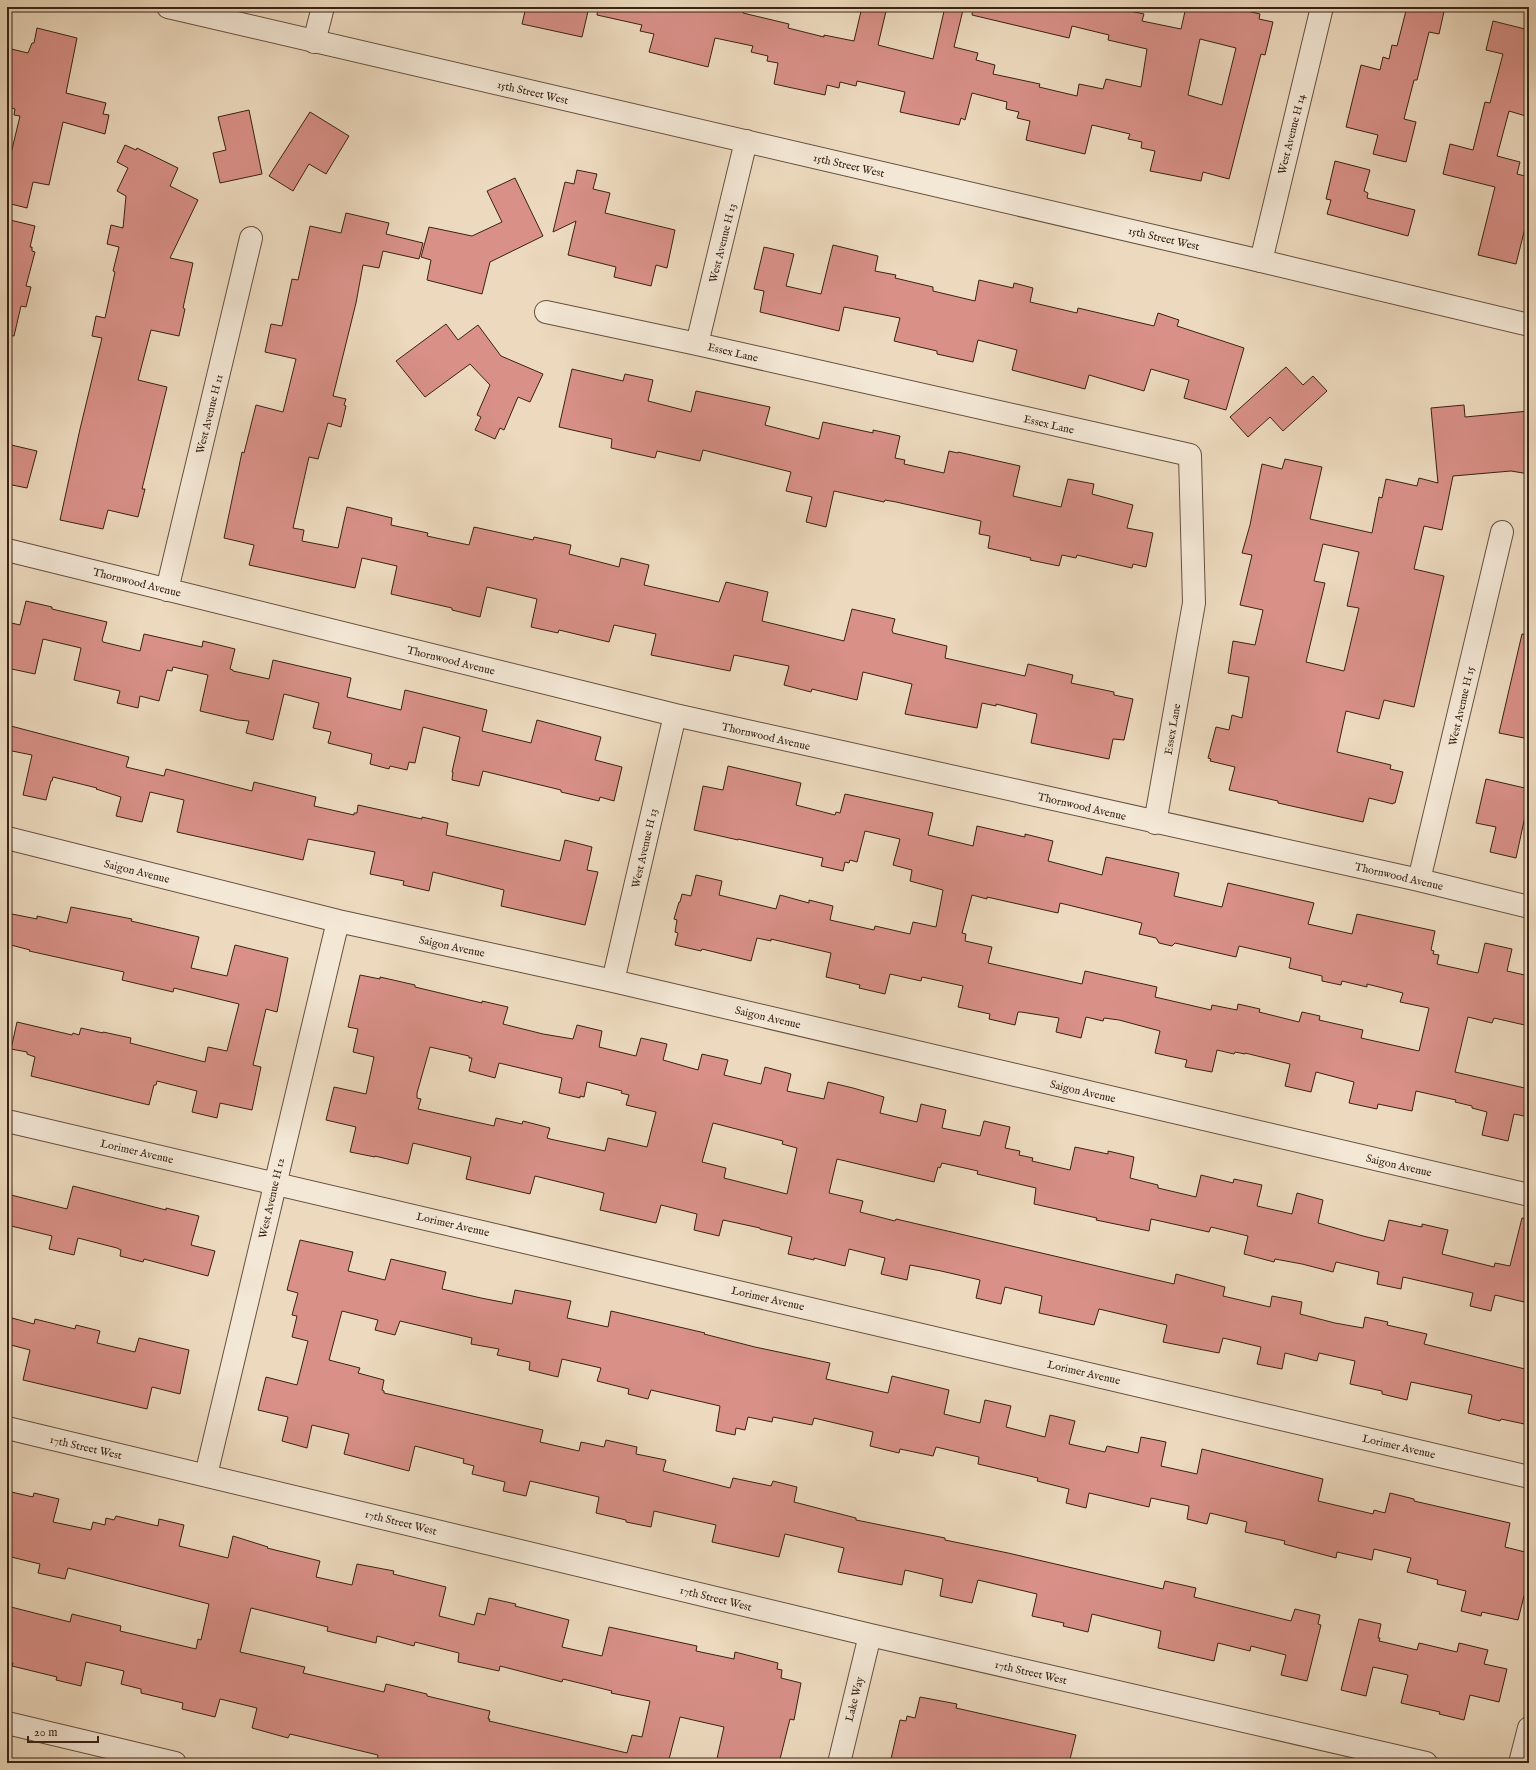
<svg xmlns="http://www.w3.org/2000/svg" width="1536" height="1770" font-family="'IM FELL English',serif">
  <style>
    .building { fill: #d89087; stroke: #392215; fill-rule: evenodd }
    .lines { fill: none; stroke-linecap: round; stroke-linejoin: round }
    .minor-casing { stroke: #66503f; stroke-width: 24 }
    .tertiary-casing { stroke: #66503f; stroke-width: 24 }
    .minor { stroke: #f3e7d5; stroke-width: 22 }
    .tertiary { stroke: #f3e7d5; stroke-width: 22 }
    .labels { text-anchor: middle; stroke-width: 4; stroke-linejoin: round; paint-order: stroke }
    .street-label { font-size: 11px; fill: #392215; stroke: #f3e7d5 }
  </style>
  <rect width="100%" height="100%" fill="#eddabe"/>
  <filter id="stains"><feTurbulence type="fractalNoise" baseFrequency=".005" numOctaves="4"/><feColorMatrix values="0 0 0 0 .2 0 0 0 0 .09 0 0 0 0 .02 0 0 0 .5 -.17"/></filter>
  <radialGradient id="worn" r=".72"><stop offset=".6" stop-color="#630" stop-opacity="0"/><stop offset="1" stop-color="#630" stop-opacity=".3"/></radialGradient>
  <path class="building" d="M526 7H589L582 37 522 24Z
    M598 7H744L743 13 789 24 788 28 824 37V35L854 41 862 7H887L878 45 933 59 945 7H951L963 10 954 47 978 53 976 60 995 65 993 74 1040 84 1039 87 1077 96 1079 84 1103 89 1106 79 1141 87 1147 49 1108 40 1109 35 1072 26 1069 38 972 15 973 7H1131L1130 11 1144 14 1142 21 1181 29 1186 7H1230L1260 14 1259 19 1273 22 1265 55 1261 54 1229 179 1203 172 1201 181 1150 171 1155 151 1141 148 1142 142 1128 139 1130 134 1092 125 1085 154 1026 140 1030 121 1017 118 1019 112 1006 109 1007 102 972 93 965 120 961 118 959 125 900 112 905 92 857 81 856 86 840 82 839 88 827 85 825 95 774 84 778 63 767 61 768 56 751 52 753 46 715 38 708 67 649 52 654 34 640 31 642 25 597 15ZM1200 39 1236 48 1222 105 1188 95Z
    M1407 7H1445L1439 34 1429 32 1417 80H1414L1404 119 1416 122 1406 162 1373 154 1378 135 1346 127 1361 65 1380 70 1383 57 1389 59 1392 45 1397 46Z
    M1493 21 1529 30V117L1509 111 1497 156 1520 162 1517 174 1529 177V212L1516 264 1478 255 1495 187 1443 174 1450 144 1473 150 1485 102 1490 103 1503 54 1486 50Z
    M37 28 77 38 66 93 106 103 103 114 109 115 105 134 63 122 49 185 33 182 27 208 7 203V170L20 116 14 115 15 109 7 107V48L28 53 32 43H34Z
    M249 110 262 174 220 183 213 153 226 150 218 117Z
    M310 112 349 136 326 174 309 164 293 191 269 176Z
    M125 145 136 150 137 148 178 168 170 186 198 200 170 258 193 263 183 308 185 309 179 336 151 330 138 380 167 387 142 489H145L138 517 108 510 103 529 60 520 80 429 102 338 92 336 96 316 105 318 115 272 113 271 119 247 107 244 111 225 123 228 126 196 117 191 128 168 117 162Z
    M1335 161 1370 170 1364 191 1368 193 1367 198 1415 210 1408 236 1327 214 1331 200 1326 199Z
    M577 170 597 174 593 189 610 193 605 213 675 230 667 268 656 265 651 286 614 277 616 267 568 255 576 221 553 232 565 182 574 184Z
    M515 178 543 236 490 262 482 294 427 280 431 260 421 257 429 227 472 236 502 222 487 191Z
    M346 213 389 223 386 234 423 243 419 259 383 251 379 268 363 265 356 303 333 396 346 399 344 405 346 406 341 427 328 423 318 459 309 457 293 528 304 530 302 541 338 548 347 507 392 518 391 525 428 533 427 536 469 545 474 527 533 540 534 537 571 545 569 554 619 567 621 558 649 565 644 585 719 602 726 582 768 592 762 621 844 641 852 609 895 619 892 630 893 633 947 646 945 658 1025 676 1028 664 1073 675 1071 683 1114 692V695L1133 699 1124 740 1113 739 1109 759 1031 743 1037 714 996 704V706L982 703 977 728 905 714 912 684 863 672 857 700 812 689 811 692 784 685 789 666 734 655 730 671 651 655 656 634 614 625 609 642 559 630 558 633 531 627 537 599 487 587 480 617 452 610V608L391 594 397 566 362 558 355 588 249 565 254 545 224 538 242 452 244 453 256 405 283 412 296 359 265 352 271 324 282 326 292 279 298 280 310 226 341 233Z
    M10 220 35 226 30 247H32V251L35 252 26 286 31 287 26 307 21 306 14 336 7 335V233Z
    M833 245 878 256 875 271 896 275 895 278 933 287V291L975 301 979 280 1013 288 1014 283 1033 288 1030 302 1077 313 1078 308 1154 326 1158 313 1179 320 1177 326 1244 348 1226 410 1184 398 1189 380 1151 369 1144 391 1089 375 1085 389 1012 370 1017 350 978 340 973 362 937 354V351L894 341 900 318 844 307 839 331 760 312 764 291 754 289 764 247 794 254 786 286 821 294Z
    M446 324 458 340 478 325 501 356 543 374 530 402 518 397 504 430 500 428 495 439 475 430 481 417 477 415 490 385 470 364 425 397 396 361Z
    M1286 367 1303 385 1313 376 1327 391 1283 431 1270 417 1248 437 1230 417Z
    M572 369 623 381 625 374 653 380 648 401 691 412 696 391 770 407 765 425 819 439 823 422 873 433V430L900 436 895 458 905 460 904 464 944 473 949 451 958 453V452L1020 466 1013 496 1061 507 1068 479 1094 484 1092 494 1133 505 1127 528 1153 533 1146 567 1133 564 1132 568 1077 555 1076 558 1062 555 1059 566 1030 560 1031 558 988 548 990 536 979 534 981 521 896 502 885 500 884 502 834 491 826 527 806 522 812 497 786 491 791 472 703 450 700 461 657 451 655 458 611 448 612 439 559 427Z
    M1464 405 1465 417 1529 411V474L1511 471 1453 476 1442 530 1424 526 1414 569 1444 576 1414 707 1384 700 1379 719 1346 711 1337 752 1391 765 1390 769 1403 772 1395 803H1393V804L1369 798 1363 822 1278 803V801L1229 790 1235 767 1210 761 1211 759 1208 758 1216 727 1229 730 1232 715 1242 718 1249 677 1228 673 1233 641 1255 645 1263 610 1240 605 1252 555 1242 553 1250 525 1262 464 1282 469 1285 459 1322 467 1310 519 1372 533 1379 497 1382 498 1386 479 1417 486 1419 478 1438 483 1431 408ZM1323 544 1359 552 1347 606 1359 608 1344 671 1306 662 1325 583 1314 581Z
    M7 444 37 451 27 488 7 484Z
    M26 601 52 607V609L107 622 102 640 103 642 140 651 144 634 202 647 203 641 235 649 230 669 233 670V671L269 679 273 660 351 678 347 697 401 710 405 690 487 710 482 731 531 743 537 720 601 737 595 760 622 767 614 801 600 797 599 801 561 792V790L483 771 479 786 452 780 453 772H452L460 737 423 727 415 763 409 762 407 770 390 766 389 769 370 764 372 754 328 743 331 732 313 728 319 703 284 694 273 740 246 733 249 721 238 720 200 711 208 675 173 667 172 671 167 670 159 701 140 696 138 708 117 703 120 691 74 680 81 648 43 639 35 674 7 668V622L20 625Z
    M1522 634 1529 635V739L1499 733Z
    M7 725 129 757 126 767 164 776 166 769 252 791 254 782 316 797 314 806 354 815V813H357L358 805 422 819V817L448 823 446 835 560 861 565 840 592 847 587 870 598 872 585 925 501 906 504 890 433 872 429 891 403 885 404 881 370 874 375 852 308 839 303 860 177 832 184 800 150 792 142 822 116 816 121 797 96 789 97 788 53 777 52 781H51L46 800 23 795 32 755 7 750Z
    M728 766 801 783 796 805 835 815 836 812 840 813 845 794 933 813 928 835 973 846 977 826 1025 837V834L1053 841 1048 861 1102 875 1106 857 1179 873 1174 896 1222 907 1228 883 1314 903 1308 924 1352 934 1357 914 1435 931 1431 950 1434 951 1433 954 1439 955 1437 964 1478 973 1485 943 1512 949 1507 971 1529 976V1026L1494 1018 1492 1023 1468 1017 1455 1072 1529 1089V1117L1514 1114 1508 1141 1482 1135 1487 1112 1472 1108V1106L1455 1102 1456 1100 1416 1091 1412 1111 1378 1104 1377 1109 1349 1103 1354 1082 1316 1072 1311 1092 1285 1086 1290 1064 1245 1053V1054L1235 1052 1234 1054 1217 1050 1212 1072 1185 1067 1187 1060 1155 1053 1160 1031 1119 1020 1104 1018 1103 1021 1086 1017 1081 1038 1056 1032 1059 1018 1021 1012H1018L1015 1025 989 1019 990 1014 958 1007 963 986 922 977 921 981 890 974 885 994 859 988 860 985 826 977 831 953 771 939V941L757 938 751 961 702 949 701 951 675 945 678 933 675 932 677 920 674 919 679 902H680L682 894 691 896 696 875 722 881 719 895 776 909 780 895 809 903V900L833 906 830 920 874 930 875 926 910 934 913 922 936 927 943 890 910 881 912 870 893 865 900 839 865 831 857 862 850 860 849 863 845 862 843 871 821 866 823 858 738 839V840L694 830 703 786 723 790ZM972 895 987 899V897L1058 913 1060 903 1142 923 1139 934 1156 938 1159 943 1172 946 1175 943 1236 957 1239 946 1291 958 1289 968 1322 976V981L1341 985 1342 981 1367 987V984L1403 993 1400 1002 1429 1008 1419 1051 1361 1038 1363 1030 1319 1020 1320 1016 1302 1012 1299 1022 1259 1012 1260 1009 1238 1004 1237 1010 1212 1005 1211 1010 1155 997 1157 987 1085 971 1082 984 988 963 992 947 965 941 966 934 962 933Z
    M1486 779 1529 789V798L1516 858 1490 852 1496 827 1476 823Z
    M71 907 132 919 131 921 199 937 191 968 227 976 235 945 288 958 277 1012 266 1009 253 1065 261 1067 252 1110 220 1103 217 1118 192 1112 197 1091 157 1081 156 1085H154L149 1105 31 1076 35 1057 27 1054V1052L11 1049 17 1022 72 1035 73 1033 79 1035 81 1028 103 1033V1032L131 1038 130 1043 205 1062 208 1047 227 1051 239 1004 174 988 173 992 122 980 124 972 29 951 30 950 7 944V913L37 919V916L67 923Z
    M360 975 380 979V977L415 985V987L482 1003V1001L508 1007 503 1024 543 1034 573 1039 577 1025 602 1031 599 1047 636 1056 641 1038 667 1044 663 1060 698 1070 702 1054 728 1060 724 1075 761 1084 765 1067 791 1074 787 1091 824 1099 828 1082 853 1088 884 1097 880 1113 917 1122 921 1104 946 1110 942 1128 980 1136 984 1121 1010 1127 1005 1148 1020 1151 1019 1155 1033 1158 1032 1161 1070 1170 1075 1147 1108 1154V1151L1134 1157 1130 1178 1158 1185V1188L1196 1197 1201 1175 1233 1183 1234 1179 1262 1185 1257 1206 1292 1214 1297 1193 1323 1200 1318 1223 1363 1236 1384 1241 1389 1220 1422 1227V1224L1448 1230 1442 1254 1494 1267 1495 1263 1510 1266 1522 1218 1529 1219V1280L1524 1302 1495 1295 1491 1311 1470 1306 1473 1293 1403 1277 1401 1289 1377 1284 1379 1272 1336 1262 1333 1272 1302 1264 1275 1259 1274 1262 1244 1254 1248 1236 1211 1227 1209 1232 1151 1219 1149 1231 1096 1220 1097 1218 1034 1204 1036 1188 977 1174 978 1171 942 1163 940 1168 938 1167 934 1182 837 1159 829 1193 863 1201 860 1212 895 1221 896 1219 1174 1284 1176 1274 1225 1287 1223 1296 1270 1307 1272 1296 1302 1302 1300 1314 1335 1323 1363 1328 1365 1317 1388 1322 1387 1325 1427 1334 1424 1344 1529 1370V1425L1501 1419 1500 1421 1468 1413 1472 1395 1411 1382 1407 1400 1382 1394V1391L1350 1384 1355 1361 1319 1353 1317 1361 1285 1353 1282 1369 1257 1364 1261 1347 1223 1338 1219 1353 1163 1342 1167 1325 1099 1309 1094 1325 1039 1313 1042 1296 1005 1287 1001 1304 976 1298 980 1280 941 1271 910 1265 907 1280 881 1274 885 1258 849 1249 845 1266 814 1258V1260L788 1254 792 1237 760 1229V1228L723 1220 719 1236 694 1230 697 1214 661 1205 656 1223 600 1210 604 1193 535 1176 530 1194 466 1179 471 1157 413 1143 408 1164 375 1156V1157L350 1152 356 1127 326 1120 334 1087 366 1094 374 1057 353 1052 358 1029 348 1027ZM430 1047 469 1056V1058H472L469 1071 495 1078 499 1063 562 1078 559 1093 580 1098V1096L584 1097 587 1082 622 1091 621 1093 629 1095 626 1105 656 1112 647 1147 608 1138 605 1151 550 1139 547 1138 550 1128 523 1121 522 1124 496 1118 494 1126 418 1109 421 1099 417 1098V1093ZM713 1123 783 1141 782 1144 797 1148 787 1194 724 1178 726 1168 702 1162Z
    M73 1186 166 1210V1208L199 1216 191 1245 215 1251 208 1276 144 1259 143 1262 120 1256 121 1250 117 1248 78 1238 74 1255 49 1249 52 1236 7 1225V1194L67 1209Z
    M300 1240 353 1252 348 1271 385 1280 391 1259 446 1272 442 1289 481 1298 512 1304 515 1290 571 1301 567 1318 608 1327 611 1311 705 1333 704 1334 755 1347 830 1363 826 1379 888 1393 892 1376 949 1390 944 1414 980 1423 985 1400 1011 1406 1006 1427 1045 1437 1050 1415 1075 1421 1069 1444 1105 1452 1107 1446 1138 1453 1141 1437 1166 1442 1161 1466 1197 1474 1202 1449 1323 1479 1318 1501 1373 1514 1374 1510 1385 1513 1390 1493 1414 1499V1501L1510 1523 1505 1547 1529 1553V1576L1518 1620 1482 1612 1481 1616 1461 1611 1466 1591 1437 1584 1438 1580 1407 1572 1411 1558 1374 1549 1372 1560 1337 1552 1336 1558 1284 1544 1285 1541 1245 1532 1247 1522 1210 1513 1207 1524 1187 1519 1189 1506 1151 1498 1149 1507 1089 1493 1086 1508 1066 1503 1069 1489 1037 1481 1038 1478 978 1464 979 1457 936 1447 933 1456 900 1449 899 1453 870 1446 873 1432 814 1418 812 1425 773 1417 772 1422 748 1417 745 1430 736 1428 735 1435 716 1431 720 1406 651 1390 648 1399 628 1394 629 1389 597 1381 601 1368 562 1359 558 1377 529 1370 530 1362 497 1355 499 1349 471 1344 472 1338 400 1321 395 1335 375 1330 378 1320 342 1311 329 1360 360 1368 358 1373 384 1380 382 1390 384 1391V1393L543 1430 540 1442 579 1451 581 1442 604 1447 606 1440 637 1447 636 1454 666 1460 663 1471 730 1488 733 1478 771 1486 773 1481 797 1487 794 1502 856 1518V1520L945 1538V1540L1008 1553 1163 1589 1165 1581 1196 1588 1194 1597 1291 1621 1295 1609 1320 1615 1318 1624 1321 1625 1307 1681 1281 1675 1286 1655 1251 1646 1250 1651 1218 1643 1214 1661 1158 1648 1161 1631 1092 1614 1088 1632 1063 1626 1064 1623 1032 1616 1037 1594 978 1580 972 1603 940 1596 943 1579 905 1570 902 1585 838 1572 844 1548 785 1534 779 1557 712 1542 716 1525 654 1511 651 1527 626 1522V1520L596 1513 599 1497 530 1481 526 1496 503 1491 505 1482 472 1474 474 1466 463 1463 464 1459 415 1446 409 1471 344 1454 349 1434 312 1425 307 1448 282 1441 288 1417 258 1410 266 1377 297 1385 308 1341 292 1337 297 1316 292 1315 298 1293 287 1290Z
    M12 1318 34 1324 35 1319 75 1329 76 1325 100 1331 97 1343 135 1352 139 1338 189 1350 180 1394 152 1387 147 1409 23 1380 30 1350 7 1344Z
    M7 1491 33 1497 34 1493 59 1499 53 1522 91 1530 93 1522 105 1525 106 1518 114 1520 116 1516 158 1526 159 1519 184 1525 179 1546 228 1558 233 1536 268 1547 267 1548 320 1561 316 1577 352 1585 357 1564 394 1571 393 1574 446 1587 439 1616 474 1625 477 1613 485 1615 489 1598 516 1604 515 1606 569 1620 562 1647 602 1656 609 1627 697 1646 696 1651 734 1659 735 1652 778 1663 777 1669 782 1670 781 1678 801 1683 794 1720 790 1719 779 1763H716L724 1727 680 1717 668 1763H387L377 1761 378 1755 290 1734 288 1738 252 1728 257 1708 220 1699 215 1717 182 1709 183 1703 141 1693V1689L121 1684 124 1671 86 1662 81 1686 56 1680 57 1677 12 1666 13 1663 7 1661V1606L70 1622 72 1614 121 1626 120 1631 196 1649 198 1639 201 1640 209 1604 68 1568 65 1579 38 1573 40 1564 7 1556ZM251 1608 328 1627 327 1631 376 1643 377 1636 414 1646 415 1642 459 1653 458 1662 499 1671 500 1666 562 1682 563 1679 612 1691 611 1693 650 1701 642 1737 632 1735 627 1753 489 1721 490 1719H488L490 1711 427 1696V1694L386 1684 384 1692 303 1673 305 1667 240 1652Z
    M1359 1619 1381 1624 1378 1638H1380L1379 1641 1417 1650 1419 1643 1457 1652 1459 1643 1488 1650 1484 1664 1507 1669 1499 1702 1470 1695 1464 1720 1439 1714 1440 1712 1401 1703 1408 1675 1373 1667 1366 1696 1341 1690Z
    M920 1697 957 1704 956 1708 1076 1735 1069 1763H890L900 1720 906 1721 907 1716 915 1718Z"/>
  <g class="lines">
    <defs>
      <path id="minor" d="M314 42 323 7
        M1261 261 1322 7
        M546 312 697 344 1190 455 1194 603 1155 823
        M697 344 746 141
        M7 550 675 715 1419 880 1529 907
        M167 590 251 238
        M7 838 338 921 613 981 1529 1195
        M1419 880 1502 532
        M613 981 675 715
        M7 1121 1529 1477
        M7 1428 870 1635 1426 1763
        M206 1475 338 921
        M7 1723 175 1763
        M839 1763 870 1635
        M1520 1763 1529 1728"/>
      <path id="tertiary" d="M168 7 1261 261 1529 325"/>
    </defs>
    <use href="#minor" class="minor-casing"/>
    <use href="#tertiary" class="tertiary-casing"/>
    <use href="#minor" class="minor"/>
    <use href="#tertiary" class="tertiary"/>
  </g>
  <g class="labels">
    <g class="street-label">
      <text transform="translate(533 92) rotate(13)" y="4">15th Street West</text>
      <text transform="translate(1291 134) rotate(-76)" y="4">West Avenue H 14</text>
      <text transform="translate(849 165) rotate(13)" y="4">15th Street West</text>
      <text transform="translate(1164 238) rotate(13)" y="4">15th Street West</text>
      <text transform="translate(722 243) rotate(-76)" y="4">West Avenue H 13</text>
      <text transform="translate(733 352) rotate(13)" y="4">Essex Lane</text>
      <text transform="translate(209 414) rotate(-76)" y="4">West Avenue H 11</text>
      <text transform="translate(1049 424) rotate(13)" y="4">Essex Lane</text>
      <text transform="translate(137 582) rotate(14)" y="4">Thornwood Avenue</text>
      <text transform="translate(451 660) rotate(14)" y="4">Thornwood Avenue</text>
      <text transform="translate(1461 706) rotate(-77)" y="4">West Avenue H 15</text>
      <text transform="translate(1172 729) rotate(-80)" y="4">Essex Lane</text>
      <text transform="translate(766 736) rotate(13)" y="4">Thornwood Avenue</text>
      <text transform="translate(1082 806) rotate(13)" y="4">Thornwood Avenue</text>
      <text transform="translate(644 848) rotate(-77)" y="4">West Avenue H 13</text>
      <text transform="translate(137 871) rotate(14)" y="4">Saigon Avenue</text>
      <text transform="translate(1399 876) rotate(13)" y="4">Thornwood Avenue</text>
      <text transform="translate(452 946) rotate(12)" y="4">Saigon Avenue</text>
      <text transform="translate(768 1017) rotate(13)" y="4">Saigon Avenue</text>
      <text transform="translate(1083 1091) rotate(13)" y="4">Saigon Avenue</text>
      <text transform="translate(137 1151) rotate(13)" y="4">Lorimer Avenue</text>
      <text transform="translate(1399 1165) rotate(13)" y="4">Saigon Avenue</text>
      <text transform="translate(271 1198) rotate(-77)" y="4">West Avenue H 12</text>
      <text transform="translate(453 1224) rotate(13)" y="4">Lorimer Avenue</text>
      <text transform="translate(768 1298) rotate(13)" y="4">Lorimer Avenue</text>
      <text transform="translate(1084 1372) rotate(13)" y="4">Lorimer Avenue</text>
      <text transform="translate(1399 1446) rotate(13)" y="4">Lorimer Avenue</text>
      <text transform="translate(86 1447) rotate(13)" y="4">17th Street West</text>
      <text transform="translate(401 1522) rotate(14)" y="4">17th Street West</text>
      <text transform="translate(716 1598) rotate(14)" y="4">17th Street West</text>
      <text transform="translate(1031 1672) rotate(13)" y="4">17th Street West</text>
      <text transform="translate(854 1699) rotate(-76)" y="4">Lake Way</text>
    </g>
  </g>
  <rect width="1536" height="1770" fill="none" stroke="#eddabe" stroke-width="24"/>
  <rect x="8" y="8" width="1520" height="1754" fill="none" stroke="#392215" stroke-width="2"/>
  <rect x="12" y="12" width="1512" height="1746" fill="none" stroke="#392215"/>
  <path d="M28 1736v6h70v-6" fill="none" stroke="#392215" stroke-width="2"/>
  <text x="34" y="1736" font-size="12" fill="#392215" stroke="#f3e7d5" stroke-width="3" paint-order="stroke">20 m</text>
  <rect width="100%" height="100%" filter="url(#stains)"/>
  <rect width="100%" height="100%" fill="url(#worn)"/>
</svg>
